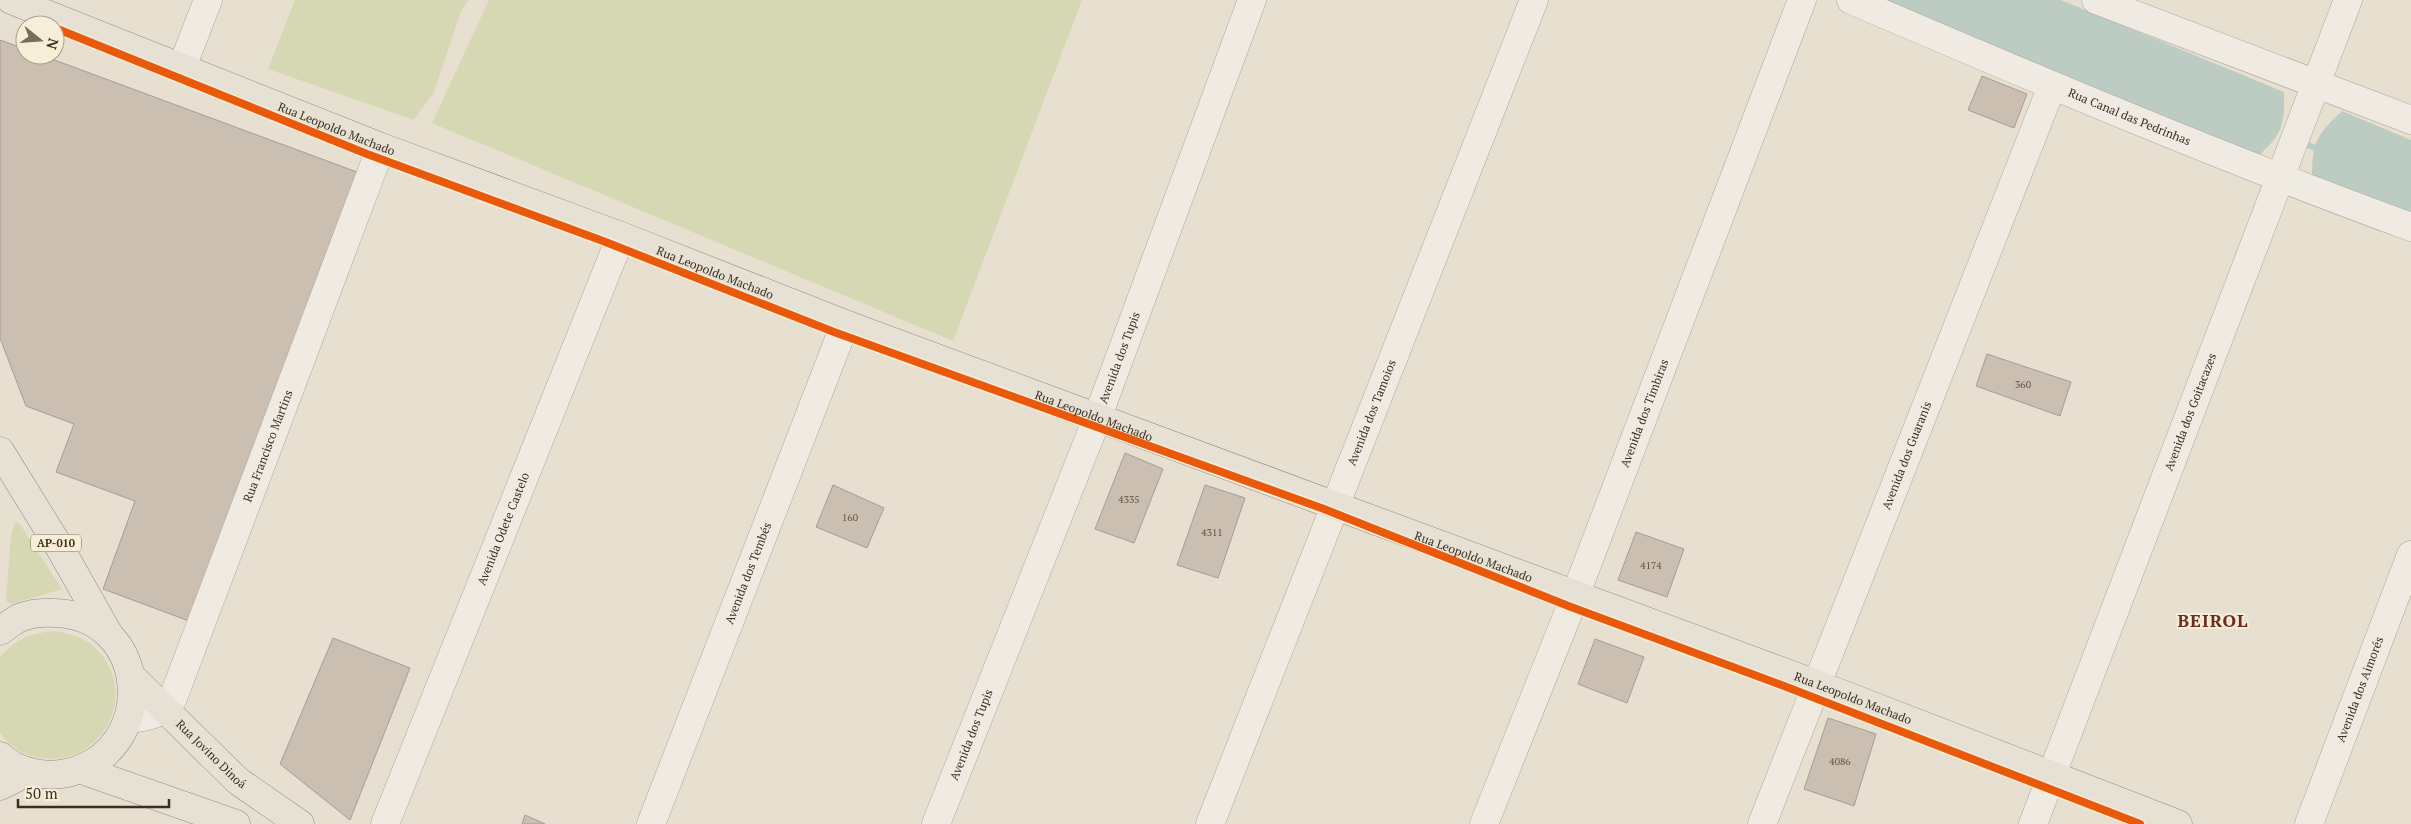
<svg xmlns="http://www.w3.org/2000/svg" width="2411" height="824" font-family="'PT Serif',serif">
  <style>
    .green { fill: #d6d7b3 }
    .water { fill: #bcccc2 }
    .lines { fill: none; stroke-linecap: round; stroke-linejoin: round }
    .stream { stroke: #bcccc2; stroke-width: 6 }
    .building { fill: #cbbfb2; stroke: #a89c90 }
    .minor-casing { stroke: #ada599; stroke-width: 29 }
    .major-casing { stroke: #928b80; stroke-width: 29 }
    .minor { stroke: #efebe3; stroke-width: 28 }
    .major { stroke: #e6e1d4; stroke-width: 28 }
    .cycleway-casing { stroke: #f7eed8; stroke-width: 11 }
    .cycleway { stroke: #e8590c; stroke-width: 8 }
    .labels { text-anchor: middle; stroke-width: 4; stroke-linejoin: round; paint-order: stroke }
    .number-label { font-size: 10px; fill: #605244 }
    .shield { fill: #f7eed8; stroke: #756857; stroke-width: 1 }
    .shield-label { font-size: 11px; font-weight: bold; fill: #3d2e20 }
    .street-label { font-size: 12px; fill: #3d2e20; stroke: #f7eed8 }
    .district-label { font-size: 18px; font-weight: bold; letter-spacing: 1px; fill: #6b2e1e; stroke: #f7eed8 }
  </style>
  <rect width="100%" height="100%" fill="#e7e0d1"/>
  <path class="green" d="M295 0H468L460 14 434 92 414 120 268 69Z
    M489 0H1082L953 341 432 123Z
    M15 522 19 523 62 589 12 604 6 601 11 536Z
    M53 631C67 633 81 636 92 645 142 687 106 767 41 758 25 756 9 747 0 733V657C17 639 28 634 53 631Z"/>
  <path class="water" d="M1862 0H2061L2284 92C2285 131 2280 136 2253 161Z
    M2342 111 2411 140V217L2312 182C2312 144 2314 137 2342 111Z"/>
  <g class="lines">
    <path class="stream" d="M2300 142 2321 150"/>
  </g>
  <path class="building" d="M0 40 25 49V55H41L365 175 189 621 103 589 135 501 56 472 74 424 26 406 0 338Z
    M1982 76 2027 94 2014 128 1968 110Z
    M1987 354 2071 382 2060 416 1976 386Z
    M1125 453 1163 469 1134 543 1095 529Z
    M833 485 884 508 867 548 816 527Z
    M1205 485 1245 498 1218 578 1177 565Z
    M1636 532 1684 549 1667 597 1618 580Z
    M333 638 410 668 350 820 280 764Z
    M1595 639 1644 657 1627 703 1578 684Z
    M1828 718 1876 734 1854 806 1804 789Z
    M525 815 545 824H522Z"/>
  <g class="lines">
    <defs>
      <g id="minor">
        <path id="s1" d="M1851 0C2036 79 2222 158 2411 227"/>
        <path d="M2096 0 2411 120"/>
        <path d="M182 67 208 0"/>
        <path id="s2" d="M129 719C148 717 163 714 173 698L381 147"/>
        <path id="s3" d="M385 824 621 236"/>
        <path id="s4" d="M651 824 845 324"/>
        <path id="s5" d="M936 824 1098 416 1252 0"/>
        <path id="s6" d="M1210 824 1534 0"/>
        <path id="s7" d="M1484 824 1575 596 1802 0"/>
        <path id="s8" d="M1762 824 2052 86"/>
        <path id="s9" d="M2033 824 2348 0"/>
        <path id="s10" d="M2309 824 2411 555"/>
      </g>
      <g id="major">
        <path id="s11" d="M11 0 381 147 621 236 845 324 1816 684 2178 824"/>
        <path d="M0 451 60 548 108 633"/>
        <path d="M0 631C6 627 13 621 19 618 31 613 44 612 56 613 151 617 159 752 67 773 44 778 17 772 0 756"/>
        <path id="s12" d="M131 676 238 781 300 824"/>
        <path d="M82 770 236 824"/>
        <path d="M0 786 28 772"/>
      </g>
    </defs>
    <use href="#minor" class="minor-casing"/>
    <use href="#major" class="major-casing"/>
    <use href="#minor" class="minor"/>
    <use href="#major" class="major"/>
    <defs>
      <path id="cycleway" d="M55 28 367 154 603 241 834 332 1324 509 1571 607 1784 686 2140 824"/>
    </defs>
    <use href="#cycleway" class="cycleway-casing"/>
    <use href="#cycleway" class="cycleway"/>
  </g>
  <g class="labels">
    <g class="number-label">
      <text x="2023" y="388">360</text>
      <text x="1129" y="503">4335</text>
      <text x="850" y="521">160</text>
      <text x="1212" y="536">4311</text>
      <text x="1651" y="569">4174</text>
      <text x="1840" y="765">4086</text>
    </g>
    <rect class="shield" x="31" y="534.5" width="50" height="17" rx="4"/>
    <g class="shield-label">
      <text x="56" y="547">AP-010</text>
    </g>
    <g class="street-label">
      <text dy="4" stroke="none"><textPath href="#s1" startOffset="302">Rua Canal das Pedrinhas</textPath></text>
      <text dy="4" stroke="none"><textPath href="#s11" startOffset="350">Rua Leopoldo Machado</textPath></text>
      <text dy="4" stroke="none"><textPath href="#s11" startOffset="755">Rua Leopoldo Machado</textPath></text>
      <text dy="4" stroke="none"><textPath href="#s5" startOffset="501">Avenida dos Tupis</textPath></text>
      <text dy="4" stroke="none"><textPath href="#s6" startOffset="442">Avenida dos Tamoios</textPath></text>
      <text dy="4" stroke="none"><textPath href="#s9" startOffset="441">Avenida dos Goitacazes</textPath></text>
      <text dy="4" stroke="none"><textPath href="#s7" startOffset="441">Avenida dos Timbiras</textPath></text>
      <text dy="4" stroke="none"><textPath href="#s11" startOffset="1160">Rua Leopoldo Machado</textPath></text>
      <text dy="4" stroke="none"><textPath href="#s2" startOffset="320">Rua Francisco Martins</textPath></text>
      <text dy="4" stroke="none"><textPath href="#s8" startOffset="396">Avenida dos Guaranis</textPath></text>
      <text dy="4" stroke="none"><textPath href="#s3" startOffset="318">Avenida Odete Castelo</textPath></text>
      <text dy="4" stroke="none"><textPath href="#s11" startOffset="1565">Rua Leopoldo Machado</textPath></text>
      <text dy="4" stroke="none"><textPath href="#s4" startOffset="269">Avenida dos Tembés</textPath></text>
      <text dy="4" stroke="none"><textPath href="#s10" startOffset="144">Avenida dos Aimorés</textPath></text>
      <text dy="4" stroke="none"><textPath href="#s11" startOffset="1970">Rua Leopoldo Machado</textPath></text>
      <text dy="4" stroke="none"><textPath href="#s5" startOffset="96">Avenida dos Tupis</textPath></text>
      <text dy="4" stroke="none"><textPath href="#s12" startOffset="112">Rua Jovino Dinoá</textPath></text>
    </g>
    <g class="district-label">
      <text x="2213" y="627">BEIROL</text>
    </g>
  </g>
  <g transform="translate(40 40) rotate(107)"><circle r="24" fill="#f7eed8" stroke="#ada18e"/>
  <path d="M0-4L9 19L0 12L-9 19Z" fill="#786c5e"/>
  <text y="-8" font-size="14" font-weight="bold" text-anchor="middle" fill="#3d2e20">N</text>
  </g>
  <path d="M18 799v8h151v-8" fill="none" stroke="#3d2e20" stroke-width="2.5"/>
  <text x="25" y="799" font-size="15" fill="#3d2e20" stroke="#f7eed8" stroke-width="4" paint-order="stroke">50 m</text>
</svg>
